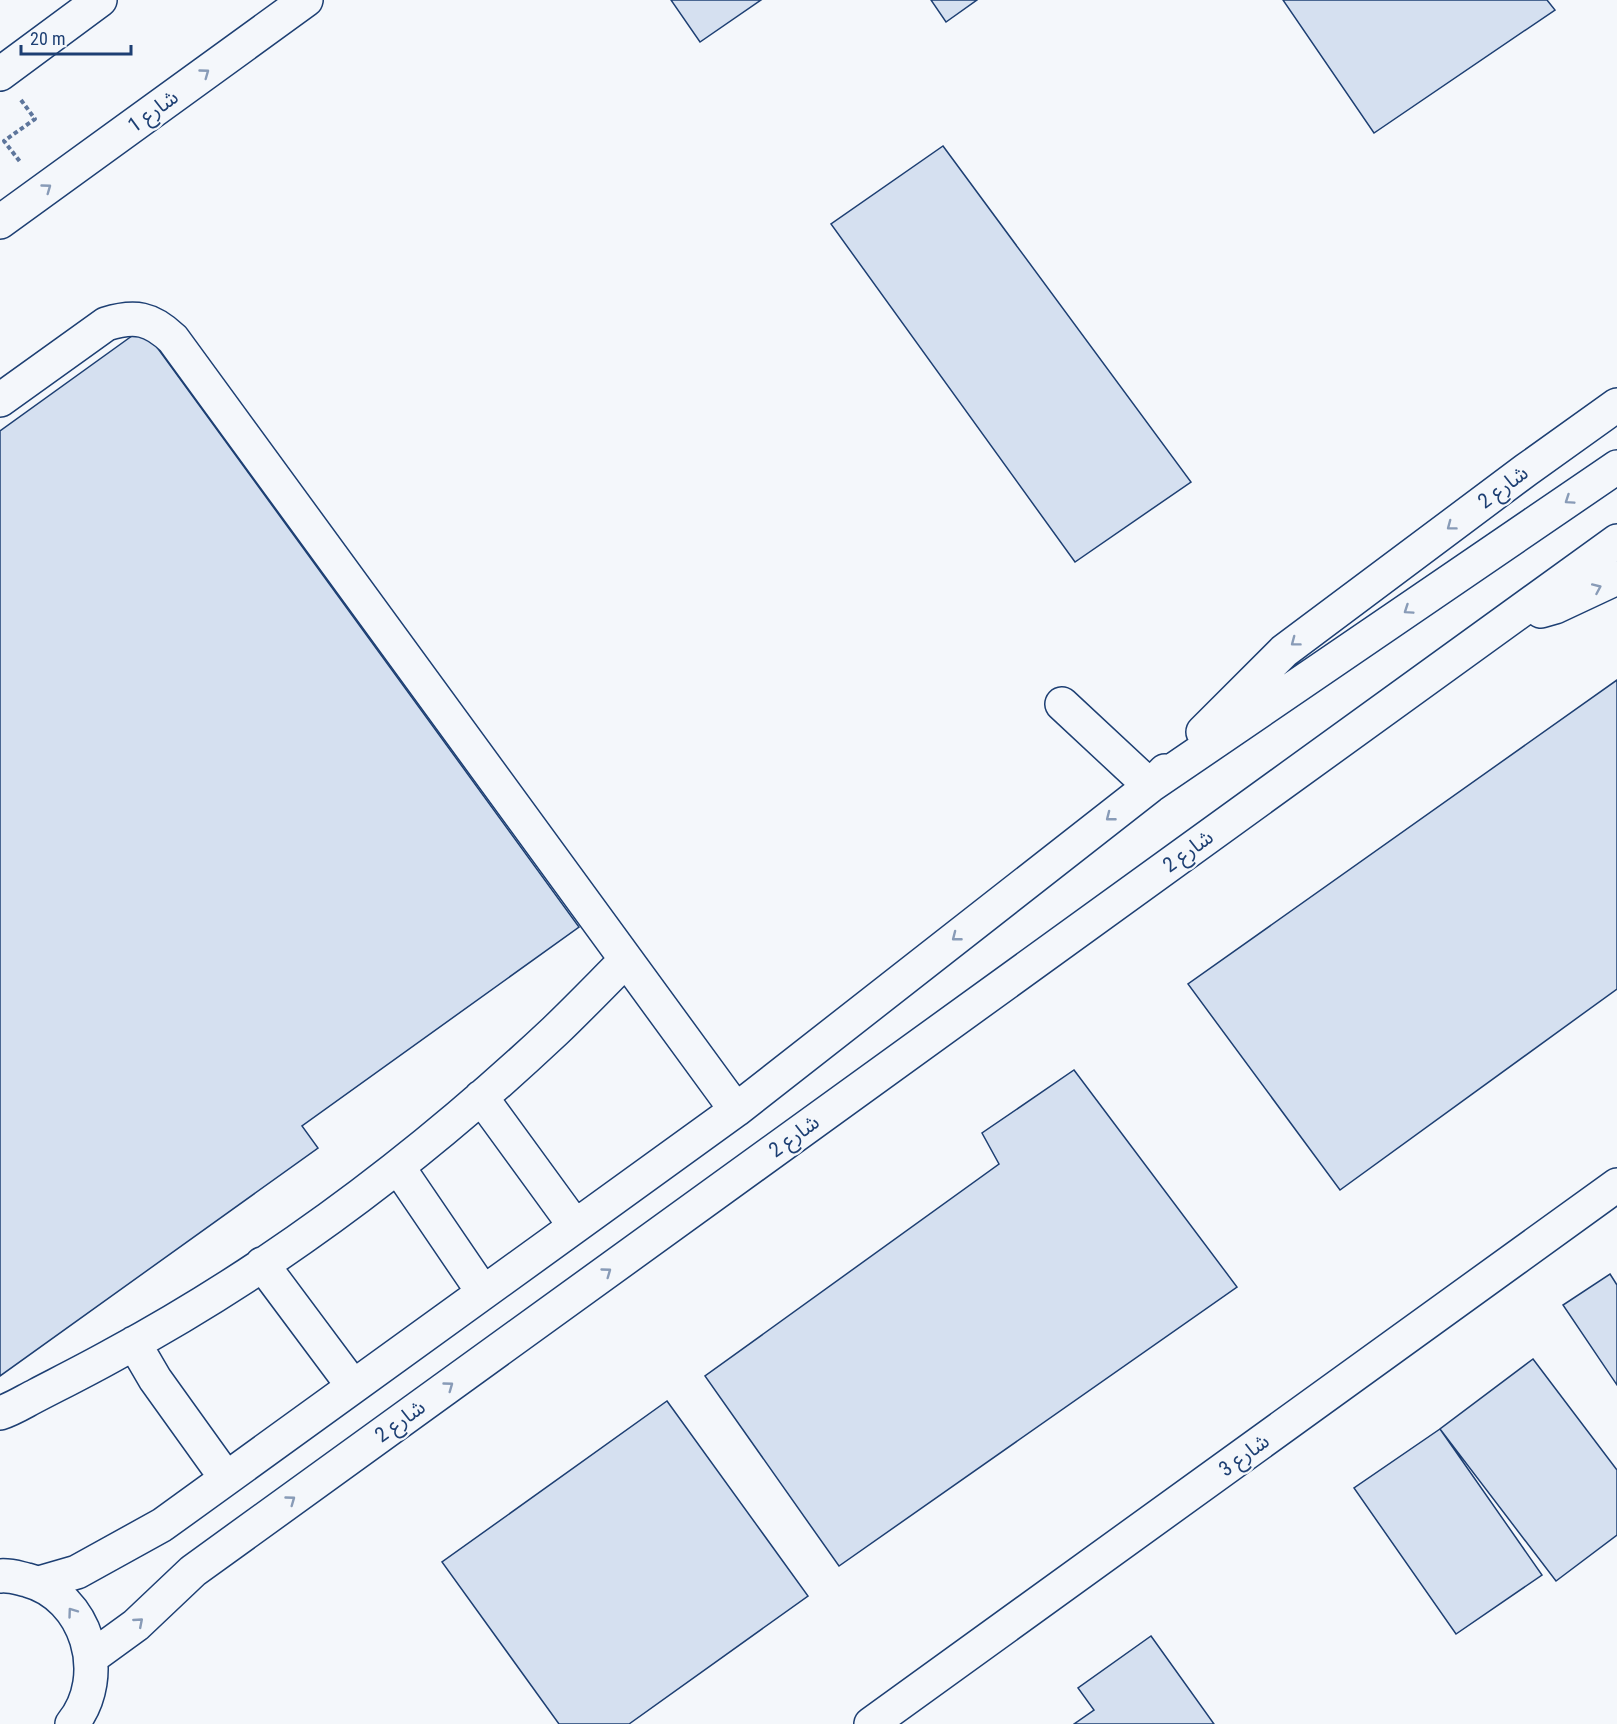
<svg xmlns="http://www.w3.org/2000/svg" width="1617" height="1724" font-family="'Roboto Condensed','Noto Sans Arabic',sans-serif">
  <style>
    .building { fill: #d5e0f0; stroke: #1d3f73; stroke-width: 1.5 }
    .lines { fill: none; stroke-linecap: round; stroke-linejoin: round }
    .minor-casing { stroke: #1d3f73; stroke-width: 36 }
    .path { stroke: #5e769c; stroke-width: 4; stroke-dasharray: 4.5 3; stroke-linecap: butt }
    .minor { stroke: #f4f7fb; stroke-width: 33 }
    .oneway { stroke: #889bb7 }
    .labels { text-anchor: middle; stroke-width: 4.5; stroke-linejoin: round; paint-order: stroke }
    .street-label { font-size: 21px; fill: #1d3f73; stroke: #f4f7fb }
  </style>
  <rect width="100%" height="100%" fill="#f4f7fb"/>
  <path class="building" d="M671 0H761L700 42Z
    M931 0H977L946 22Z
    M1283 0H1547L1555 10 1374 133Z
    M943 146 1191 482 1075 562 831 224Z
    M143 328 579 927 302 1126 318 1148 0 1376V431Z
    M1617 680V989L1340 1190 1188 984Z
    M1074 1070 1237 1287 839 1566 705 1376 999 1164 982 1133Z
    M1610 1274 1617 1285V1385L1563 1305Z
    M1533 1359 1617 1470V1535L1556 1581 1440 1429Z
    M667 1401 808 1596 629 1724H559L442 1562Z
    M1440 1429 1542 1575 1456 1634 1354 1488Z
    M1151 1636 1214 1724H1074L1094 1710 1078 1688Z"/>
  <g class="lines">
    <defs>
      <path id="minor" d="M0 74 100 0
        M0 222 306 0
        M0 400 106 324C135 315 151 318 173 339L736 1110
        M1541 611 1555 607 1617 578
        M1062 704 1150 786 1165 771
        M1203 732 1284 651 1526 470 1617 405
        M481 1097 575 1226
        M398 1167 483 1292
        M262 1264 353 1386
        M134 1343 155 1379 226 1478
        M0 1413C13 1409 25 1401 37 1395 62 1382 88 1369 113 1355 274 1268 422 1156 555 1031 579 1008 602 984 626 960
        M0 1576C10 1575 18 1578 27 1580 87 1596 111 1676 72 1724
        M39 1583 77 1572 162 1525 736 1110 1150 786 1617 467
        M92 1657 136 1625 193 1571 1617 541
        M871 1724 1617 1185"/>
    </defs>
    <use href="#minor" class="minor-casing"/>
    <path class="path" d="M21 100 35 119 4 141 21 163"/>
    <use href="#minor" class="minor"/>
  </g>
  <defs><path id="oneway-chevron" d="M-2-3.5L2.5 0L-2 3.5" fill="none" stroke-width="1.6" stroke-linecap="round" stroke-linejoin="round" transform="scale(1.5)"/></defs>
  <g class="oneway">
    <use href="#oneway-chevron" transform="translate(205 73) rotate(-36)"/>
    <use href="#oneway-chevron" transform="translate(47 188) rotate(-36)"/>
    <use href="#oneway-chevron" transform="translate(1569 500) rotate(146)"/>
    <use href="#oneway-chevron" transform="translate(1451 526) rotate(143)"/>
    <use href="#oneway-chevron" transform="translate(1597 588) rotate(-24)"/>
    <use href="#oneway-chevron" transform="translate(1408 610) rotate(146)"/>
    <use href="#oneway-chevron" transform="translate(1295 642) rotate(143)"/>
    <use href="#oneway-chevron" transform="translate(1110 817) rotate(142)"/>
    <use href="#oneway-chevron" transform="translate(956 937) rotate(142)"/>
    <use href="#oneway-chevron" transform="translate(607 1272) rotate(-36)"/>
    <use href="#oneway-chevron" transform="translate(449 1386) rotate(-36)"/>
    <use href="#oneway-chevron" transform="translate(291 1500) rotate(-36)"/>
    <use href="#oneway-chevron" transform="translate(72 1612) rotate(-126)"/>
    <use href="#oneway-chevron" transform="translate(139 1622) rotate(-41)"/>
  </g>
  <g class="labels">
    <g class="street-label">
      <text transform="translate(153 111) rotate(-36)" y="7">شارع 1</text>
      <text transform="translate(1503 487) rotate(-37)" y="7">شارع 2</text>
      <text transform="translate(1188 851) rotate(-36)" y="7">شارع 2</text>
      <text transform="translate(794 1136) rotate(-36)" y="7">شارع 2</text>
      <text transform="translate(400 1421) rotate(-36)" y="7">شارع 2</text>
      <text transform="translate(1244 1455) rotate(-36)" y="7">شارع 3</text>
    </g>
  </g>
  <path d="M21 45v9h110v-9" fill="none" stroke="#1d3f73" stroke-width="3"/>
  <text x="30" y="45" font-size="18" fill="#1d3f73" stroke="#f4f7fb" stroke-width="4.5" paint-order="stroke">20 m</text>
</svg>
